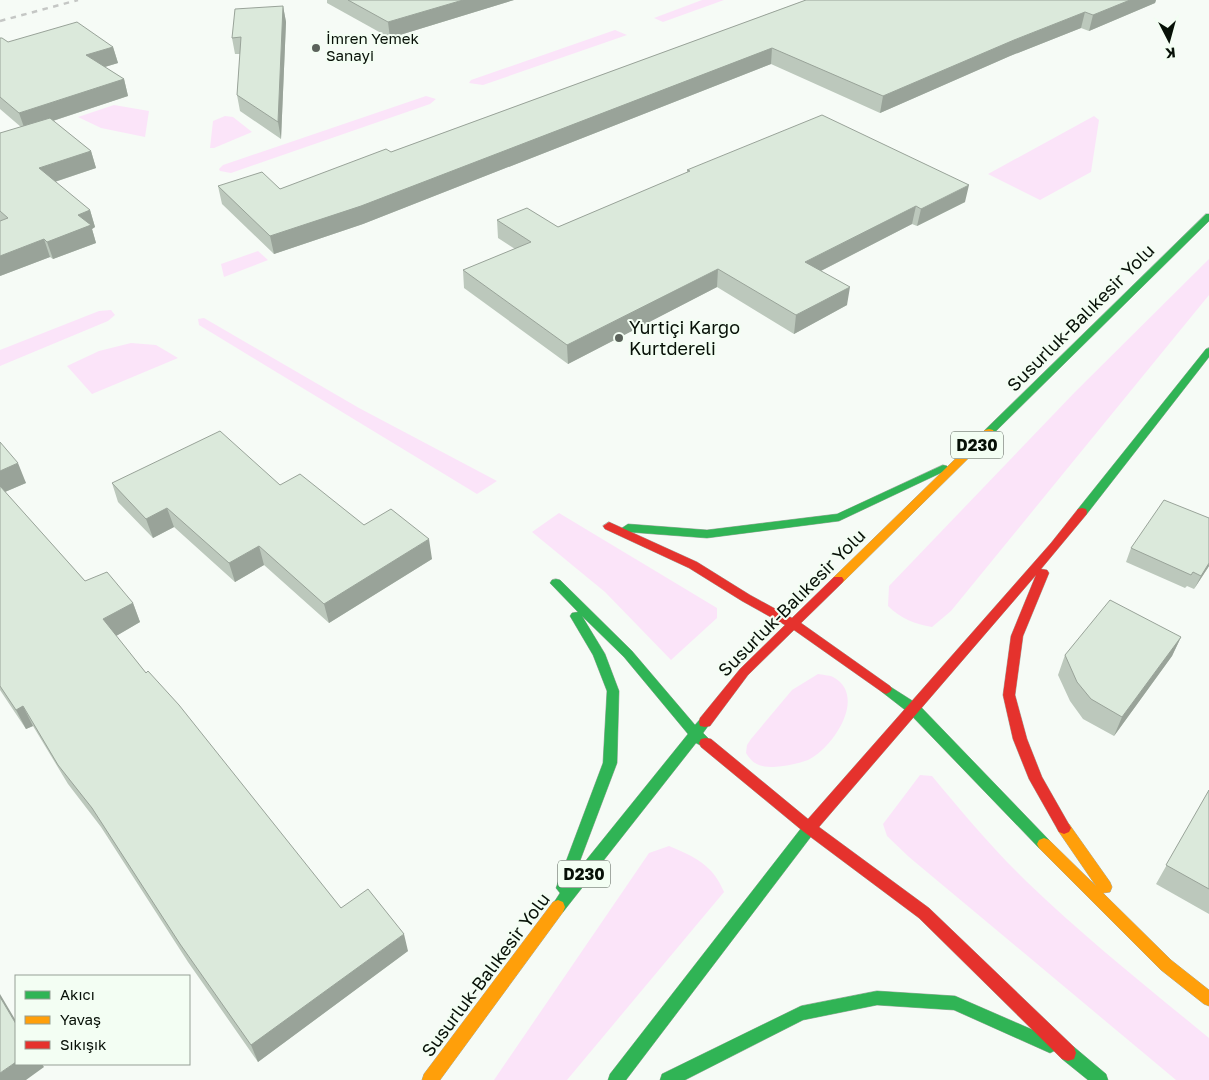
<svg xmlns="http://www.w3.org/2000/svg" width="1209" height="1080" font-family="'Golos Text',sans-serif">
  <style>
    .green { fill: #fbe4f9 }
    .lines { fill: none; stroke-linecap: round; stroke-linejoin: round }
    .fast-casing { stroke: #a6ada6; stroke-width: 1 }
    .slow-casing { stroke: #a6ada6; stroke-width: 1 }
    .jam-casing { stroke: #a6ada6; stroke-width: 1 }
    .fast { fill: #30b455; fill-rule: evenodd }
    .slow { fill: #ff9f0a; fill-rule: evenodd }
    .jam { fill: #e5322d; fill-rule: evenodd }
    .rail { stroke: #c5c7c5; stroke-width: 2.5; stroke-dasharray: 5.5 5.5; stroke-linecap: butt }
    .wall { fill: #bcc8bc }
    .shaded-wall { fill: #99a399 }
    .building { fill: #dbe9db; stroke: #99a399 }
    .poi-dot { fill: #5b625b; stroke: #f3fef3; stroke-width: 2 }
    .labels { text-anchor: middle; stroke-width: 4; stroke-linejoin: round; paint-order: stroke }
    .far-poi-label { font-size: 15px; fill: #071007; stroke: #f3fef3; text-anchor: start }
    .shield { fill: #f3fef3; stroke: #4e574e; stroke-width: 1 }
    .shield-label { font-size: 16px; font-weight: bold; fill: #071007 }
    .street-label { font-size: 18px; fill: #071007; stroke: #f3fef3 }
    .poi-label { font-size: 18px; fill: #071007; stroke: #f3fef3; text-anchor: start }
  </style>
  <rect width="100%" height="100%" fill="#f6fbf6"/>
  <path class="green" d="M702 0H724L663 22 654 18Z
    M615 30 627 35 483 85 469 83 471 80Z
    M426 96 436 99 430 104 231 173 220 171 219 169 223 165Z
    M114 105 149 111 145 137 101 128 78 117Z
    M225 116 233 117 252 132 214 148H210L213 121Z
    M1094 116 1099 120 1091 172 1040 200 988 174Z
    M258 251 268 260 224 277 221 264Z
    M1209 259V295L951 611 932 627C915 624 901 619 888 606L889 586 1075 392Z
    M111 310 115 315 108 321 0 366V350L99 311Z
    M204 318 359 408 497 481 477 494 199 325 198 319Z
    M131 343 156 345 178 358 92 394 67 366 99 351Z
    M559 513 717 608V618L671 660 605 592 532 532Z
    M818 674C822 675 829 675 833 677 868 696 833 748 808 760 797 764 786 766 774 767 761 767 753 765 746 753L747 745 751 739 792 690Z
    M920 775 932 776C962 812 992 848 1026 881 1084 937 1147 987 1209 1038V1080H1176L909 857 887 836 883 824Z
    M669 846C695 857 713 865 724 892L567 1080H494L649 853Z"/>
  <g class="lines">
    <defs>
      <path id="fast" d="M1206 214H1209V221L993 434H985L984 432 985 430Z
        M1209 348V357L1086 515H1078L1077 512 1078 509 1206 349Z
        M943 465 947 466 948 468 947 470 839 521 707 538 628 532 622 528 628 524 707 530 837 514Z
        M556 579 560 580 632 651 695 725C700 719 702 716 710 718L711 722 703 733 713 743 711 747 706 748 696 743 563 912 558 914 553 912 551 907 560 893 556 888 603 763 607 691 593 655 570 616 572 613 578 612 550 583 552 580ZM582 616 624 657 688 734 575 874 617 763 619 691 605 654Z
        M886 684 919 705 1049 840 1051 844 1049 848 1044 850 1039 848 909 713 882 692 880 689 882 686Z
        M811 820 816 822 818 826 816 830 626 1080H608L610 1074 806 822Z
        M877 991 955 996 1056 1040 1058 1045 1056 1050 1050 1053 954 1010 877 1005 803 1020 685 1080H660L662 1074 801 1006Z
        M1068 1045 1074 1047 1106 1074 1108 1080H1088L1062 1059 1060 1053 1062 1047Z"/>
      <path id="slow" d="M989 429 993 430 994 432 993 434 842 583H834L832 580 834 577 985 430Z
        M1064 822 1069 824 1110 882 1112 887 1110 892 1103 893 1171 960 1209 990V1006L1204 1004 1161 970 1039 848 1037 844 1039 840 1044 838 1049 840 1096 886 1059 832 1057 828 1059 824Z
        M558 900 563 902 565 907 563 912 440 1080H422L424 1074 553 902Z"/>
      <path id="jam" d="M1082 508 1086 509 1087 512 1086 515 1041 569 1047 570 1049 573 1023 636 1015 695 1027 739 1042 777 1071 828 1069 832 1064 834 1059 832 1029 779 1013 739 1003 695 1011 636 1036 575 819 827 929 908 1074 1047 1076 1053 1074 1059 1068 1061 1062 1059 919 918 804 832 701 747 699 743 701 739 706 738 711 739 808 819 1051 543 1078 509Z
        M609 522 697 562 750 595 792 618 834 577H842L844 580 842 583 801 623 890 686 892 689 890 692 886 694 882 692 794 630 748 675 710 726 705 727 700 726 699 722 700 718 740 669 785 625 742 601 689 568 605 529 603 526Z"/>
    </defs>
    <use href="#fast" class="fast-casing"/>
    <use href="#slow" class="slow-casing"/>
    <use href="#jam" class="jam-casing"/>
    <use href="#fast" class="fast"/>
    <use href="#slow" class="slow"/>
    <use href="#jam" class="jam"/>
    <path class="rail" d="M0 21 78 0"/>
  </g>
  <path class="wall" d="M327 0H514L390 38 327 3Z
    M806 0H1156L1155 3 1089 31 1081 28 1010 56 880 113 771 64 363 224 274 254 222 204 218 186 280 189 391 152Z
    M283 6 286 22 281 139 240 111 237 95 240 54H235L232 38Z
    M0 38 8 42 113 47 118 63 105 67 124 79 128 96 53 121 91 151 96 168 55 182 90 210 95 227 92 229 96 243 53 259 50 257 0 276V133L21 127 0 109Z
    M687 170 965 202 917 226 912 224 821 271 847 305 794 334 717 287 568 364 464 288 463 270 515 249 498 238 497 220 558 227 687 173Z
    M0 442 26 483 5 492 85 581 133 603 140 622 116 636 146 673 341 908 408 951 258 1062 188 962 101 827 68 784 33 726 26 729 0 690Z
    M112 483 280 485 364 525 432 559 329 623 264 565 235 582 174 527 153 538 118 502Z
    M1131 548 1209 566 1194 589 1187 586 1185 588 1126 562Z
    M1181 637 1172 656 1114 736 1083 719 1070 701 1058 675 1065 655Z
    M1209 790V914L1156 884Z"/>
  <path class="shaded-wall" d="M463 0H514L390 38 388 22Z
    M1130 0H1156L1155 3 1089 31 1093 15Z
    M283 6 286 22 281 139 278 122Z
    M1085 12 1081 28 1010 56 880 113 883 96 1014 40Z
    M113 47 118 63 91 71 86 55Z
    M772 48 771 64 363 224 274 254 270 236Z
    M124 79 128 96 25 130 19 113Z
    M91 151 96 168 45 185 39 168Z
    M969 185 965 202 917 226 921 209Z
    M916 206 912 224 803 280 805 262Z
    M90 210 95 227 92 229 96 243 53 259 47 242 78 215Z
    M44 239 50 257 0 276V256Z
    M718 269 717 287 568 364 567 345Z
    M850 287 847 305 794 334 796 315Z
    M18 463 26 483 0 494V471Z
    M167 508 174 527 153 538 146 519Z
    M429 539 432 559 329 623 324 604Z
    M259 546 264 565 235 582 229 563Z
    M1209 563V566L1194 589 1201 576Z
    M133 603 140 622 111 639 103 619Z
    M1181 637 1172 656 1114 736 1122 717Z
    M23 706 33 726 26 729 16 710Z
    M404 934 408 951 258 1062 251 1045Z
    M0 994 16 1021V1024L0 997Z
    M16 1062V1064H42L44 1067 26 1080H0V1073Z"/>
  <path class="building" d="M348 0H463L388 22Z
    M806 0H1130L1093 15 1085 12 1014 40 883 96 772 48 361 206 270 236 218 186 262 172 280 189 386 149 391 152Z
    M283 6 278 122 237 95 241 37 232 38 235 9Z
    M77 22 113 47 86 55 124 79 19 113 0 97V38H2L8 42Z
    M822 115 969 185 921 209 916 206 805 262 850 287 796 315 718 269 567 345 463 270 531 242 497 220 527 208 558 227 690 171 687 170Z
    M50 118 91 151 39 168 90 210 78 215 91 225 47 242 44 239 0 256V221L8 218 0 211V133Z
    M220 431 280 485 300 474 364 525 391 509 429 539 324 604 259 546 229 563 167 508 146 519 112 483Z
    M0 442 18 463 0 471Z
    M0 486 85 581 107 572 133 603 103 619 146 673 148 671 179 705 341 908 368 889 404 934 251 1045 180 944 92 808 58 765 23 706 16 710 0 686Z
    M1164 500 1209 518V563L1201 576 1193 572 1191 575 1131 548Z
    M1110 600 1181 637 1122 717 1091 699 1077 682 1065 655Z
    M1209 790V889L1166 865Z
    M0 997 16 1024V1062L0 1073Z"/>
  <g class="poi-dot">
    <circle cx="316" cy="48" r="5"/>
    <circle cx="619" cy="338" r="5"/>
  </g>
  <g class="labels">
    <g class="far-poi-label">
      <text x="326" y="44">İmren Yemek<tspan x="326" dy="17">Sanayi</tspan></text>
    </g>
    <g class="shield">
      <rect x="951" y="431.5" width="52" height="27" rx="4"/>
      <rect x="558" y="860.5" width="52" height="27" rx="4"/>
    </g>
    <g class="shield-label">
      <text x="977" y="451">D230</text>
      <text x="584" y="880">D230</text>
    </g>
    <g class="street-label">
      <text transform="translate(1081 318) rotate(-45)" y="6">Susurluk-Balıkesir Yolu</text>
      <text transform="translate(792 603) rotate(-45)" y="6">Susurluk-Balıkesir Yolu</text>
      <text transform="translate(486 975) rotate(-53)" y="6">Susurluk-Balıkesir Yolu</text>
    </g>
    <g class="poi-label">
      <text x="629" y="334">Yurtiçi Kargo<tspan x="629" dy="21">Kurtdereli</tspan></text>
    </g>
  </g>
  <rect x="15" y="975" width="175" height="90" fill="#f3fef3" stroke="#959f95"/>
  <rect x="25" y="991" width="25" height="8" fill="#30b455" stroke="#959f95"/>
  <text x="60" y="1000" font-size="15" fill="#071007">Akıcı</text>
  <rect x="25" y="1016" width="25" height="8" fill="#ff9f0a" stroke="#959f95"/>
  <text x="60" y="1025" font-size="15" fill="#071007">Yavaş</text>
  <rect x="25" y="1041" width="25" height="8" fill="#e5322d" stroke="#959f95"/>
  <text x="60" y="1050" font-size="15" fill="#071007">Sıkışık</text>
  <g transform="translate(1169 40) rotate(174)" stroke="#f3fef3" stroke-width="4" paint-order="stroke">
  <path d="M0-4L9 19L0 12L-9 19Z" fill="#071007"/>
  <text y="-8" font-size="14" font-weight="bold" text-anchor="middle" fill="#071007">K</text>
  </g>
</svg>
